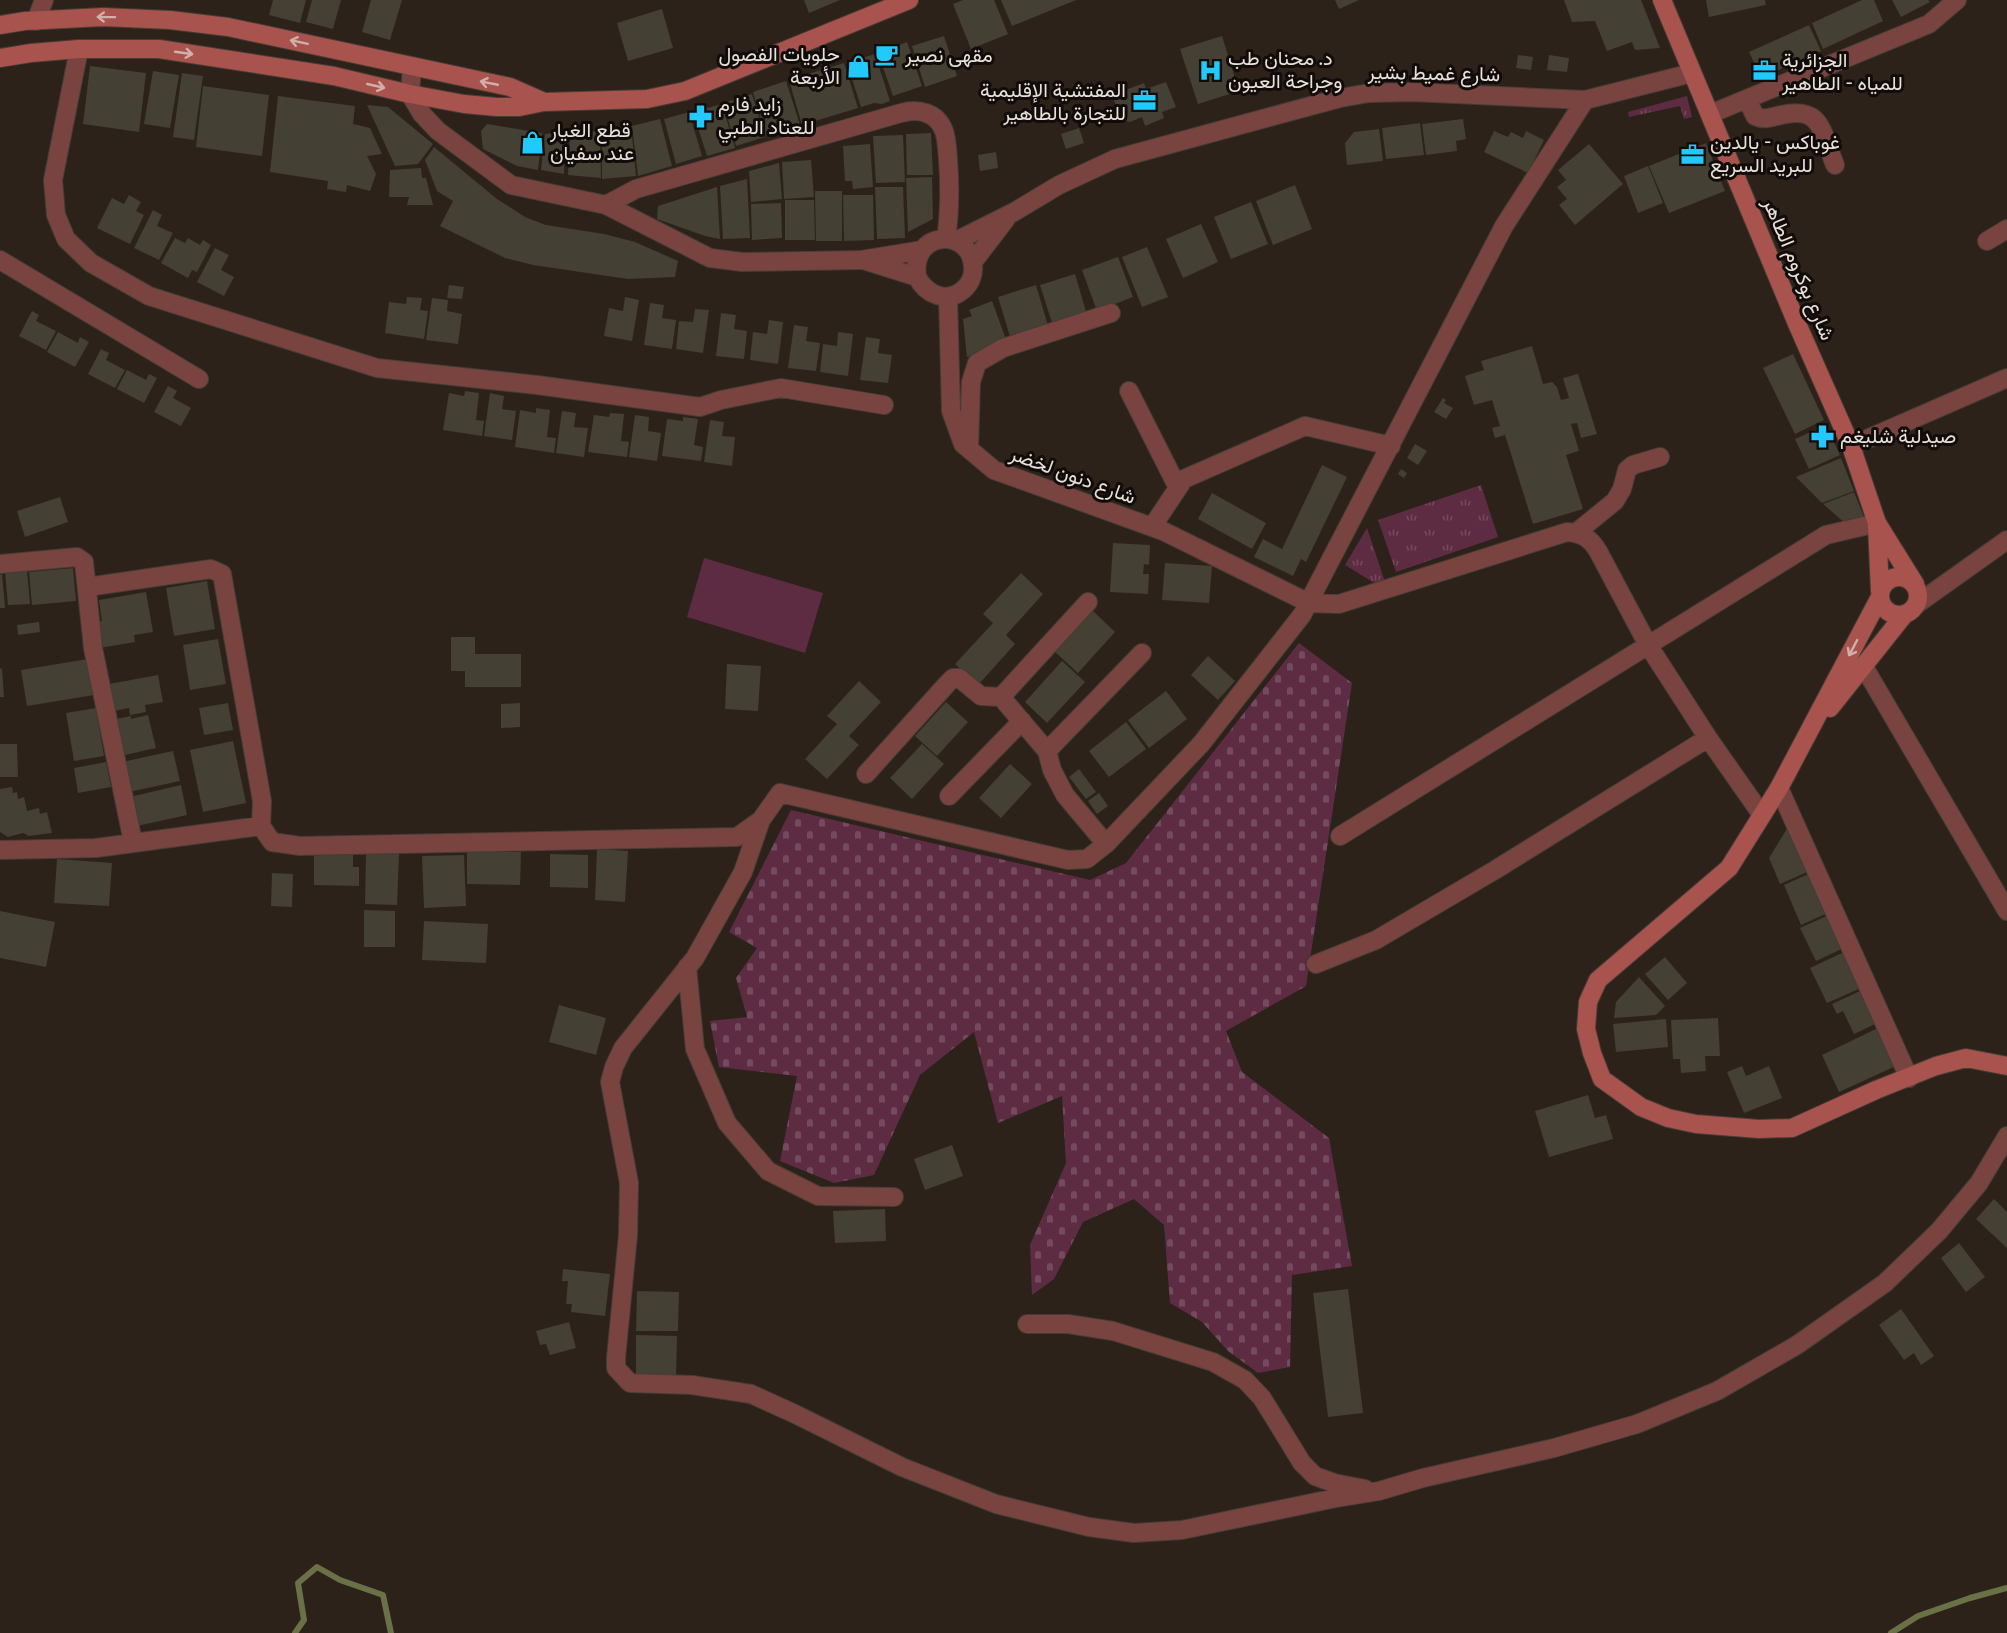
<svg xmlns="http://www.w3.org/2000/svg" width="2007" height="1633" font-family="'Fira Sans Condensed',Vazirmatn,sans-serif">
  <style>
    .grass { fill: url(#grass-tufts) }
    .cemetery { fill: url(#cemetery-stones) }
    .garden { fill: #5d2c43 }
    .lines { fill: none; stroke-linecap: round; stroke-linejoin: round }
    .stream { stroke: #687246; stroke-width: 6 }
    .building { fill: #444033 }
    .minor-casing { stroke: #463d35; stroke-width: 20 }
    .secondary-casing { stroke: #463d35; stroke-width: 20 }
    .minor { stroke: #79443f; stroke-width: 18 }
    .secondary { stroke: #a8534d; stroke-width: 18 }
    .oneway { stroke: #d2afa9 }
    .labels { text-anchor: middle; stroke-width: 6; stroke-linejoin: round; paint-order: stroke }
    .poi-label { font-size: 20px; fill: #e8e0db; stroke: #110c09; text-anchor: start }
    .street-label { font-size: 20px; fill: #e8e0db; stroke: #110c09 }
  </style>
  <defs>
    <pattern id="grass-tufts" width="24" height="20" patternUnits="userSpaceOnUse" patternTransform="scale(1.5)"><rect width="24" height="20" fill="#5d2c43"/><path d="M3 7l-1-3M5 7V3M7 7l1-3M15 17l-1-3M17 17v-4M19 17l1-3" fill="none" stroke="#744a5e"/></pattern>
    <pattern id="cemetery-stones" width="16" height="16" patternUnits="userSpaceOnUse" patternTransform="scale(1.5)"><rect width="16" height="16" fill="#5d2c43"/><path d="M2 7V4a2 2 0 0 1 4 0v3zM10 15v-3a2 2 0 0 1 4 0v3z" fill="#744a5e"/></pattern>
  </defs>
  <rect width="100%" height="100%" fill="#2c221a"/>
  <path class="grass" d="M1687 96 1692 117 1684 119 1680 106 1629 117 1628 112Z
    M1481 485 1498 537 1396 572 1378 520Z
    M1367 528 1385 582 1376 584 1345 565Z"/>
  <path class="cemetery" d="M1299 643 1352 683 1306 986 1226 1031 1242 1072 1329 1138 1352 1266 1292 1275 1290 1367 1258 1373 1228 1351 1202 1322 1170 1303 1164 1225 1134 1199 1083 1222 1054 1279 1032 1295 1030 1245 1066 1163 1062 1096 998 1123 974 1032 920 1075 874 1175 834 1183 780 1161 797 1076 719 1067 710 1021 747 1017 736 978 757 948 729 932 791 810 1090 880 1126 863Z"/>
  <path class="garden" d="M704 558 823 593 805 653 687 617Z"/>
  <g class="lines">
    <path class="stream" d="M295 1633 304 1620 298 1583 317 1567 340 1580 383 1595 391 1633
      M1891 1633 1918 1616 1970 1598 2007 1588"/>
  </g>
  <path class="building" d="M273 0H306L300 23 269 15Z
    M312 0H341L333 29 306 22Z
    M371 0H402L390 40 362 32Z
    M804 0H840L809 13Z
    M963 0H994L1008 34 971 49 953 4Z
    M1001 0H1076L1012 26Z
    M1335 0H1359L1339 9Z
    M1564 0H1641L1660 48 1635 50 1632 42 1607 51 1595 21 1572 22Z
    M1706 0H1765L1766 5 1709 17Z
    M1862 0H1874L1883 21 1823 49 1812 23Z
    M1892 0H1928L1930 2 1901 17Z
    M662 9 673 48 628 61 617 23Z
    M1809 25 1821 51 1761 78 1749 52Z
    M944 36 957 76 925 87 912 46Z
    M1222 36 1239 91 1198 104 1180 49Z
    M907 42 922 86 893 96 878 53Z
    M875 54 890 101 882 104 874 103 861 107 847 63Z
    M1518 55 1533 57 1531 70 1516 68Z
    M1549 55 1569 58 1567 72 1547 70Z
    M844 63 858 108 802 125 789 80Z
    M90 66 146 73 139 132 83 124Z
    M153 71 179 75 170 128 144 124Z
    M182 73 203 76 194 140 173 137Z
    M786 81 800 125 766 136 753 92Z
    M1166 82 1176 107 1162 112 1164 118 1145 126 1142 117 1130 122 1121 119 1112 95 1144 83 1146 89Z
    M203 86 269 95 262 156 196 147Z
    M752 94 765 137 736 146 723 103Z
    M278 96 355 106 353 124 370 128 382 154 367 156 376 174 370 191 347 185 346 192 327 189 328 181 270 172Z
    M722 104 735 148 707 156 693 112Z
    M367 105 388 107 433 144 418 164 395 166Z
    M689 112 702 156 676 164 664 119Z
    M660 119 672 166 638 176 632 126Z
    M1463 119 1466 139 1456 141 1457 151 1426 155 1422 124Z
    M1420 123 1424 155 1386 159 1382 128Z
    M487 124 542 133 538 170 517 166 483 149 481 131Z
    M631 126 636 176 602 179V131Z
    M1079 128 1084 143 1066 149 1061 134Z
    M1379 129 1383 161 1347 165 1345 143 1354 132Z
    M600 131 601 178 568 175 570 132Z
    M1494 131 1508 137 1511 132 1523 138 1526 131 1544 140 1528 173 1484 152Z
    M566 132 564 174 541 170 545 134Z
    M931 133 933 175H907L906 134Z
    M903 135 905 182 876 183 873 136Z
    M1706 143 1725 191 1669 213 1649 166Z
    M870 144 873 187 853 189 852 181H845L843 146Z
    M1589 144 1623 184 1575 225 1559 205 1567 199 1557 187 1566 180 1558 170Z
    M434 147 497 199 525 217 546 225 604 234 635 242 678 261 675 277 628 279 533 265 505 258 440 226 453 201 437 191 425 160Z
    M996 152 998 168 980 171 978 155Z
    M811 160 814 197 784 199 782 162Z
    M779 163 782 199 751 202 749 171Z
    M1648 166 1663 203 1638 213 1624 176Z
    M421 168 422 178H426L433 205H407L409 197H389L390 170Z
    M932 177 933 219 908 232 906 178Z
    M747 179 750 238 723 239 720 186Z
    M1295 185 1312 229 1273 245 1256 201Z
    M717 187 720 239 705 236 657 219 658 206Z
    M875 187H903L905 238 877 239Z
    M815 191H842V241H816Z
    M129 195 141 202 136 211 144 215 130 244 97 228 112 198 124 204Z
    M843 195H873L874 240 844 241Z
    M785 200H814L815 240H785Z
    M1251 202 1268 244 1231 259 1214 217Z
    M781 203 782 238 752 240 751 204Z
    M153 210 162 215 157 226 173 233 159 260 134 248Z
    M1201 224 1218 262 1183 278 1166 239Z
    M175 238 185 243 188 238 200 245 203 240 211 245 197 272 192 270 188 278 161 263Z
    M1147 247 1168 297 1142 307 1122 257Z
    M215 248 229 255 221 270 234 277 224 296 197 282Z
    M1118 257 1133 297 1097 311 1082 270Z
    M1075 274 1087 315 1053 326 1040 285Z
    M449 285 464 287 462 299 447 298Z
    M1036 285 1049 329 1011 340 998 297Z
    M407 297 422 298 420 310 428 311 424 339 385 333 389 302 406 304Z
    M625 297 639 300 632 341 604 336 609 308 623 311Z
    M432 298 448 300 447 311 462 314 458 344 426 340Z
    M992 301 1007 342 967 357 963 319 972 316 969 310Z
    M650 303 664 305 662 318 676 320 672 349 644 345Z
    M695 309 709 310 703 353 676 349 679 321 693 322Z
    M32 311 39 315 36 321 56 331 46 350 19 336Z
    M721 313 736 315 734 329 747 331 744 359 716 356Z
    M769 320 783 322 778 364 750 360 753 332 767 334Z
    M794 325 808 327 806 341 820 343 816 371 788 368Z
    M58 332 78 343 80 337 89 342 75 367 47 352Z
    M838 332 853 334 848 376 820 372 823 344 837 346Z
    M866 337 880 339 878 353 892 355 888 383 860 380Z
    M1532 346 1543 384 1552 382 1557 387 1561 400 1569 398 1563 378 1578 374 1597 434 1581 438 1577 423 1571 424 1579 451 1566 455 1583 509 1533 524 1505 435 1495 438 1492 428 1500 426 1492 400 1474 405 1465 376 1484 370 1481 361Z
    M101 349 109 353 106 360 125 370 115 388 88 374Z
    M1793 354 1824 420 1795 434 1763 368Z
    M127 370 146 380 149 374 157 378 144 403 117 389Z
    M168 386 177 391 173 398 191 408 181 426 154 412Z
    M465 391 479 393 476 420 484 421 482 436 443 430 449 393 464 396Z
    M490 393 504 396 502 409 516 411 512 440 484 436Z
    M1443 398 1446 400 1444 403 1453 408 1446 419 1434 412Z
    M536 408 550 410 547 437 556 438 554 453 515 447 520 410 536 413Z
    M562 411 576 413 574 427 588 428 584 457 556 453Z
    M610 413 624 414 621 441 629 442 627 457 588 452 594 415 609 417Z
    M635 415 649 417 648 431 661 433 657 461 629 457Z
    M683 417 698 419 694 445 703 447 701 461 662 456 667 419 683 421Z
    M710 420 724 422 722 436 735 437 732 466 704 462Z
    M1826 425 1840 455 1809 469 1795 439Z
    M1415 444 1427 451 1418 465 1407 458Z
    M1841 458 1854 491 1822 503 1796 477Z
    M1322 465 1347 477 1306 562 1301 559 1293 576 1254 557 1263 539 1282 549Z
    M1401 469 1407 473 1404 478 1398 474Z
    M1854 492 1864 517 1846 524 1823 504Z
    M1212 493 1266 523 1252 549 1198 519Z
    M60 497 68 522 25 537 17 511Z
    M1113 543 1150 545 1149 565 1144 564 1143 574H1149L1148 594 1110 592Z
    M1165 563 1212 566 1209 603 1162 600Z
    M73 568 76 601 32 605 29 572Z
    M27 570 30 604 8 605 5 571Z
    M1021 573 1043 594 1006 635 1015 644 978 685 955 664 993 623 983 614Z
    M2 574 5 608H0V575Z
    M207 581 215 629 174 636 166 588Z
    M146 592 153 632 134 635 135 642 100 648 95 622 102 621 99 600Z
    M1093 611 1115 632 1078 673 1055 652Z
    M39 622 40 632 18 635 17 625Z
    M451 637H475V654H521V687H465V671H451Z
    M218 639 226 684 190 690 183 645Z
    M1208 656 1235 681 1218 700 1191 675Z
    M88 659 94 695 27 706 21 670Z
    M1062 661 1085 682 1047 723 1025 702Z
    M727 664 761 666 758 711 725 709Z
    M2 668 4 697H0V669Z
    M158 675 163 702 145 705 146 712 130 715 129 708 114 711 109 684Z
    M859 681 881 702 849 736 859 745 827 779 805 759 837 724 827 716Z
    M1166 691 1187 719 1149 748 1128 720Z
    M946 702 968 722 937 756 915 736Z
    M228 703 233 730 204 735 199 708Z
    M520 703V727L501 728V704Z
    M96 708 104 756 74 761 66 713Z
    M148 715 156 748 125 755 116 719 131 716V719Z
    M1126 722 1146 749 1109 777 1089 751Z
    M233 741 246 803 203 812 190 750Z
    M0 744H17L18 777H0Z
    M922 744 944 764 912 799 890 778Z
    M173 751 180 781 129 792 122 762Z
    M106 762 111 787 78 793 74 768Z
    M1010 764 1032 784 1001 818 979 798Z
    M1079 769 1096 792 1086 799 1069 777Z
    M181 785 187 815 137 826 130 797Z
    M12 787 13 793 17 792 18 799 24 797 27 811 39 808 40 814 47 812 52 833 29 836 23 833 8 837 0 832V789Z
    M1099 793 1108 806 1097 814 1088 801Z
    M1791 822 1812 870 1780 884 1769 858Z
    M597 849 628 851 625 902 595 900Z
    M314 852 353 853V867H359V886L314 885Z
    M467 852H521L520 885 467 884Z
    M366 853 399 854 397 905 365 904Z
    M550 854 588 855V888L550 887Z
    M464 855 466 906 424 908 422 856Z
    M57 859 112 863 109 906 54 903Z
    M1813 872 1830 912 1801 925 1784 885Z
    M272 873 293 874 292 907 271 906Z
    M364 910 395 911V947H364Z
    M0 911 55 922 46 967 0 958Z
    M1831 914 1846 947 1816 961 1800 928Z
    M424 921 488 924 486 963 422 960Z
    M1844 952 1861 988 1827 1003 1810 968Z
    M1665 957 1687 983 1668 1000 1645 974Z
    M1639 977 1665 1006 1656 1015 1614 1018 1616 1002Z
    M1860 991 1875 1024 1854 1034 1843 1011 1837 1014 1832 1004Z
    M559 1005 606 1018 596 1055 549 1042Z
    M1718 1018 1720 1056H1705L1706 1071 1681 1073 1680 1059H1673L1671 1020Z
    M1666 1019 1668 1047 1616 1052 1613 1024Z
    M1878 1028 1896 1066 1839 1092 1822 1055Z
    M1742 1066 1746 1076 1769 1066 1782 1098 1744 1113 1727 1072Z
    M1588 1095 1595 1118 1606 1115 1613 1139 1549 1157 1535 1111Z
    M952 1145 963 1176 925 1190 914 1159Z
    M1994 1199 2007 1212V1248L1976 1219Z
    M885 1209 886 1241 835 1243 833 1211Z
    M1959 1243 1985 1277 1966 1292 1941 1258Z
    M563 1269 610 1274 605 1316 571 1312 572 1304H566L568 1281H562Z
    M1348 1289 1363 1413 1328 1417 1313 1293Z
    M637 1291 679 1292 678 1331H636Z
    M1901 1309 1934 1356 1921 1365 1914 1353 1904 1360 1879 1325Z
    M569 1322 576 1348 550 1355 546 1344 540 1345 536 1331Z
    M636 1335 677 1336 676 1377 636 1376Z"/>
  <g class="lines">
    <defs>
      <path id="minor" d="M36 21 44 0
        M79 49 53 180 56 215 66 239 91 263 149 296 377 368 537 385 700 407 721 400 781 388 884 405
        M412 67 410 94 422 114 438 131 511 185 606 205 710 258 742 262 861 260 922 250
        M1747 99 1755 116C1763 120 1768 118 1777 116 1822 104 1821 130 1835 165
        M1710 114 1929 24 1957 0
        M606 205 636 189 901 113C918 108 937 112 944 131 947 139 947 150 948 159 950 186 950 212 946 239
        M956 241 1014 212 1059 185 1115 159 1340 98 1369 93 1412 92 1585 100 1692 73
        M1987 241 2007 229
        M0 260 199 379
        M866 261 917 277C926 294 946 304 963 290 970 284 974 275 973 266 970 227 910 230 917 277
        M973 262 1006 219
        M948 297 951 411 963 444 994 470 1163 531 1309 603 1339 604 1567 532C1582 533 1590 538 1598 551L1648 645 1708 738 1495 870 1376 940 1316 964
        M1129 391 1178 488
        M1851 446 2007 378
        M969 449 971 382 977 363 1003 348 1111 313
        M1152 527 1184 479 1305 426 1391 446
        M1577 532 1615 501 1622 489 1627 470 1633 465 1660 457
        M0 564 77 557 84 562 93 648 133 842
        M87 587 211 569 222 574 262 801 261 826
        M1917 604 2007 540
        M1864 667 2007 911
        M1001 697 1088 602
        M1708 738 1762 815
        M1047 751 1142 653
        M866 774 947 684 953 678H959L981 696 1001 697 1047 751 1052 770 1065 795 1106 844
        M1779 788 1909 1078
        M949 796 1022 721
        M761 820 743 872 695 958 623 1048 614 1067 610 1082 629 1183 628 1235 616 1358V1368L630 1383 692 1385 751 1394 795 1414 902 1467 996 1504 1089 1527 1134 1533 1182 1530 1336 1498 1379 1491 1423 1478 1554 1448 1637 1424 1717 1391 1797 1345 1885 1283 1939 1231 1979 1183 2007 1136
        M1340 836 1826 535 1877 523
        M0 850 96 848 261 826 272 842 300 846 737 837 761 820 780 793 1068 860 1087 859 1106 844 1201 744 1302 615 1504 226 1585 100
        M687 967 695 1049 727 1123 768 1171 818 1196 894 1197
        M1027 1324H1068L1113 1331 1213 1362 1245 1380 1262 1398 1302 1463 1315 1476 1334 1483 1365 1489"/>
      <path id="secondary" d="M1662 0 1798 326 1851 446 1877 523 1915 584
        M0 25 25 21 103 17 170 20 228 27 510 87 544 102
        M0 58 31 53 79 49H159L334 76 410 94 464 104 497 107H519L544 102 647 99 685 91 909 0
        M1877 525 1880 591
        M1880 596a19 19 0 1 1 38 0a19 19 0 1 1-38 0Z
        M1880 597 1779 788 1729 868 1598 980 1588 1002 1586 1029 1592 1053 1602 1079 1641 1107 1668 1118 1696 1124 1759 1129 1792 1128 1876 1090 1936 1066 1966 1058 2007 1066
        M1830 708 1904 615"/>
    </defs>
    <use href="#minor" class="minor-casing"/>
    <use href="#secondary" class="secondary-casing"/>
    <use href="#minor" class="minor"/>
    <use href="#secondary" class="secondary"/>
  </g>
  <defs><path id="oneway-shaft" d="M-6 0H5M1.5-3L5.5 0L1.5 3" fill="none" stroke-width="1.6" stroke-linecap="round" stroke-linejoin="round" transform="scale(1.5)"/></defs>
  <g class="oneway">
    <use href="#oneway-shaft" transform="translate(106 17) rotate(-179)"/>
    <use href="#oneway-shaft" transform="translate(299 42) rotate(-168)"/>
    <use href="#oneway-shaft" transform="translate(184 53) rotate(8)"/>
    <use href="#oneway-shaft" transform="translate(489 83) rotate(-169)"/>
    <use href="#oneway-shaft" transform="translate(376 86) rotate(13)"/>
    <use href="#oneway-shaft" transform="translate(1853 648) rotate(118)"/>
  </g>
  <defs>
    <symbol id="cafe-bare" viewBox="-9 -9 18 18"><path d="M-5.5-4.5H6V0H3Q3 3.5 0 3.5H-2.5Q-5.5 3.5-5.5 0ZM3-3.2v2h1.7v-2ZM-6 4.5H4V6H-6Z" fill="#21c9fd" stroke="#110c09" stroke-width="2.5" paint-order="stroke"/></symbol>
    <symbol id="shop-bare" viewBox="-9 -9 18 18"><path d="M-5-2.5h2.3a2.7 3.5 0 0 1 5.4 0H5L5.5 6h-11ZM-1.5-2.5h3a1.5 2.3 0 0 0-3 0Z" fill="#21c9fd" stroke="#110c09" stroke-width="2.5" paint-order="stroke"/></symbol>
    <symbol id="hospital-bare" viewBox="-9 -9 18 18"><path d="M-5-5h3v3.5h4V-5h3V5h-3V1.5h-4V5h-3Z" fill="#21c9fd" stroke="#110c09" stroke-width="2.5" paint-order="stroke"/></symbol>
    <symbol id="office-bare" viewBox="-9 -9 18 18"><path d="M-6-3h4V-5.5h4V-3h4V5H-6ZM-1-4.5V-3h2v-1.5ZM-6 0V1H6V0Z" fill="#21c9fd" stroke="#110c09" stroke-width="2.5" paint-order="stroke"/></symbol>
    <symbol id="pharmacy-bare" viewBox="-9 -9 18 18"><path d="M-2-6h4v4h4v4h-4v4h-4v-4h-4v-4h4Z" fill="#21c9fd" stroke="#110c09" stroke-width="2.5" paint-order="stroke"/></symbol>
  </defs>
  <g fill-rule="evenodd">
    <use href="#cafe-bare" x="870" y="38" width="33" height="33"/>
    <use href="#shop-bare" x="842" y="50" width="33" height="33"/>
    <use href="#hospital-bare" x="1194" y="54" width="33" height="33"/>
    <use href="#office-bare" x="1748" y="54" width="33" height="33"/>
    <use href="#office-bare" x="1128" y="84" width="33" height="33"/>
    <use href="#pharmacy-bare" x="684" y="100" width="33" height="33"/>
    <use href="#shop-bare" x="516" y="126" width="33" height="33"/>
    <use href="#office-bare" x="1676" y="138" width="33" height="33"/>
    <use href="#pharmacy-bare" x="1806" y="420" width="33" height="33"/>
  </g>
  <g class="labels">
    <g class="poi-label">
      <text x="840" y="61" text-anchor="end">حلويات الفصول<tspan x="840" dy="23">الأربعة</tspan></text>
      <text x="905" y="62">مقهى نصير</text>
      <text x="1228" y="65">د. محنان طب<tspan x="1228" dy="23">وجراحة العيون</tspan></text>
      <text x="1782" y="67">الجزائرية<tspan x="1782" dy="23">للمياه - الطاهير</tspan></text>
      <text x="1126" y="97" text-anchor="end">المفتشية الإقليمية<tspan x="1126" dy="23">للتجارة بالطاهير</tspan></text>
      <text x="718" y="111">زايد فارم<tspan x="718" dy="23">للعتاد الطبي</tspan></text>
      <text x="550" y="137">قطع الغيار<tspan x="550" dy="23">عند سفيان</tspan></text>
      <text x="1710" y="149">غوباكس - يالدين<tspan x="1710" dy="23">للبريد السريع</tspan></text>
      <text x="1840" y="443">صيدلية شليغم</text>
    </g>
    <g class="street-label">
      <text transform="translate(1434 73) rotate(1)" y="7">شارع غميط بشير</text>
      <text transform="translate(1799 269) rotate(67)" y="7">شارع بوكروم الطاهر</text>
      <text transform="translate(1073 475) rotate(20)" y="7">شارع دنون لخضر</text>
    </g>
  </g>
</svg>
